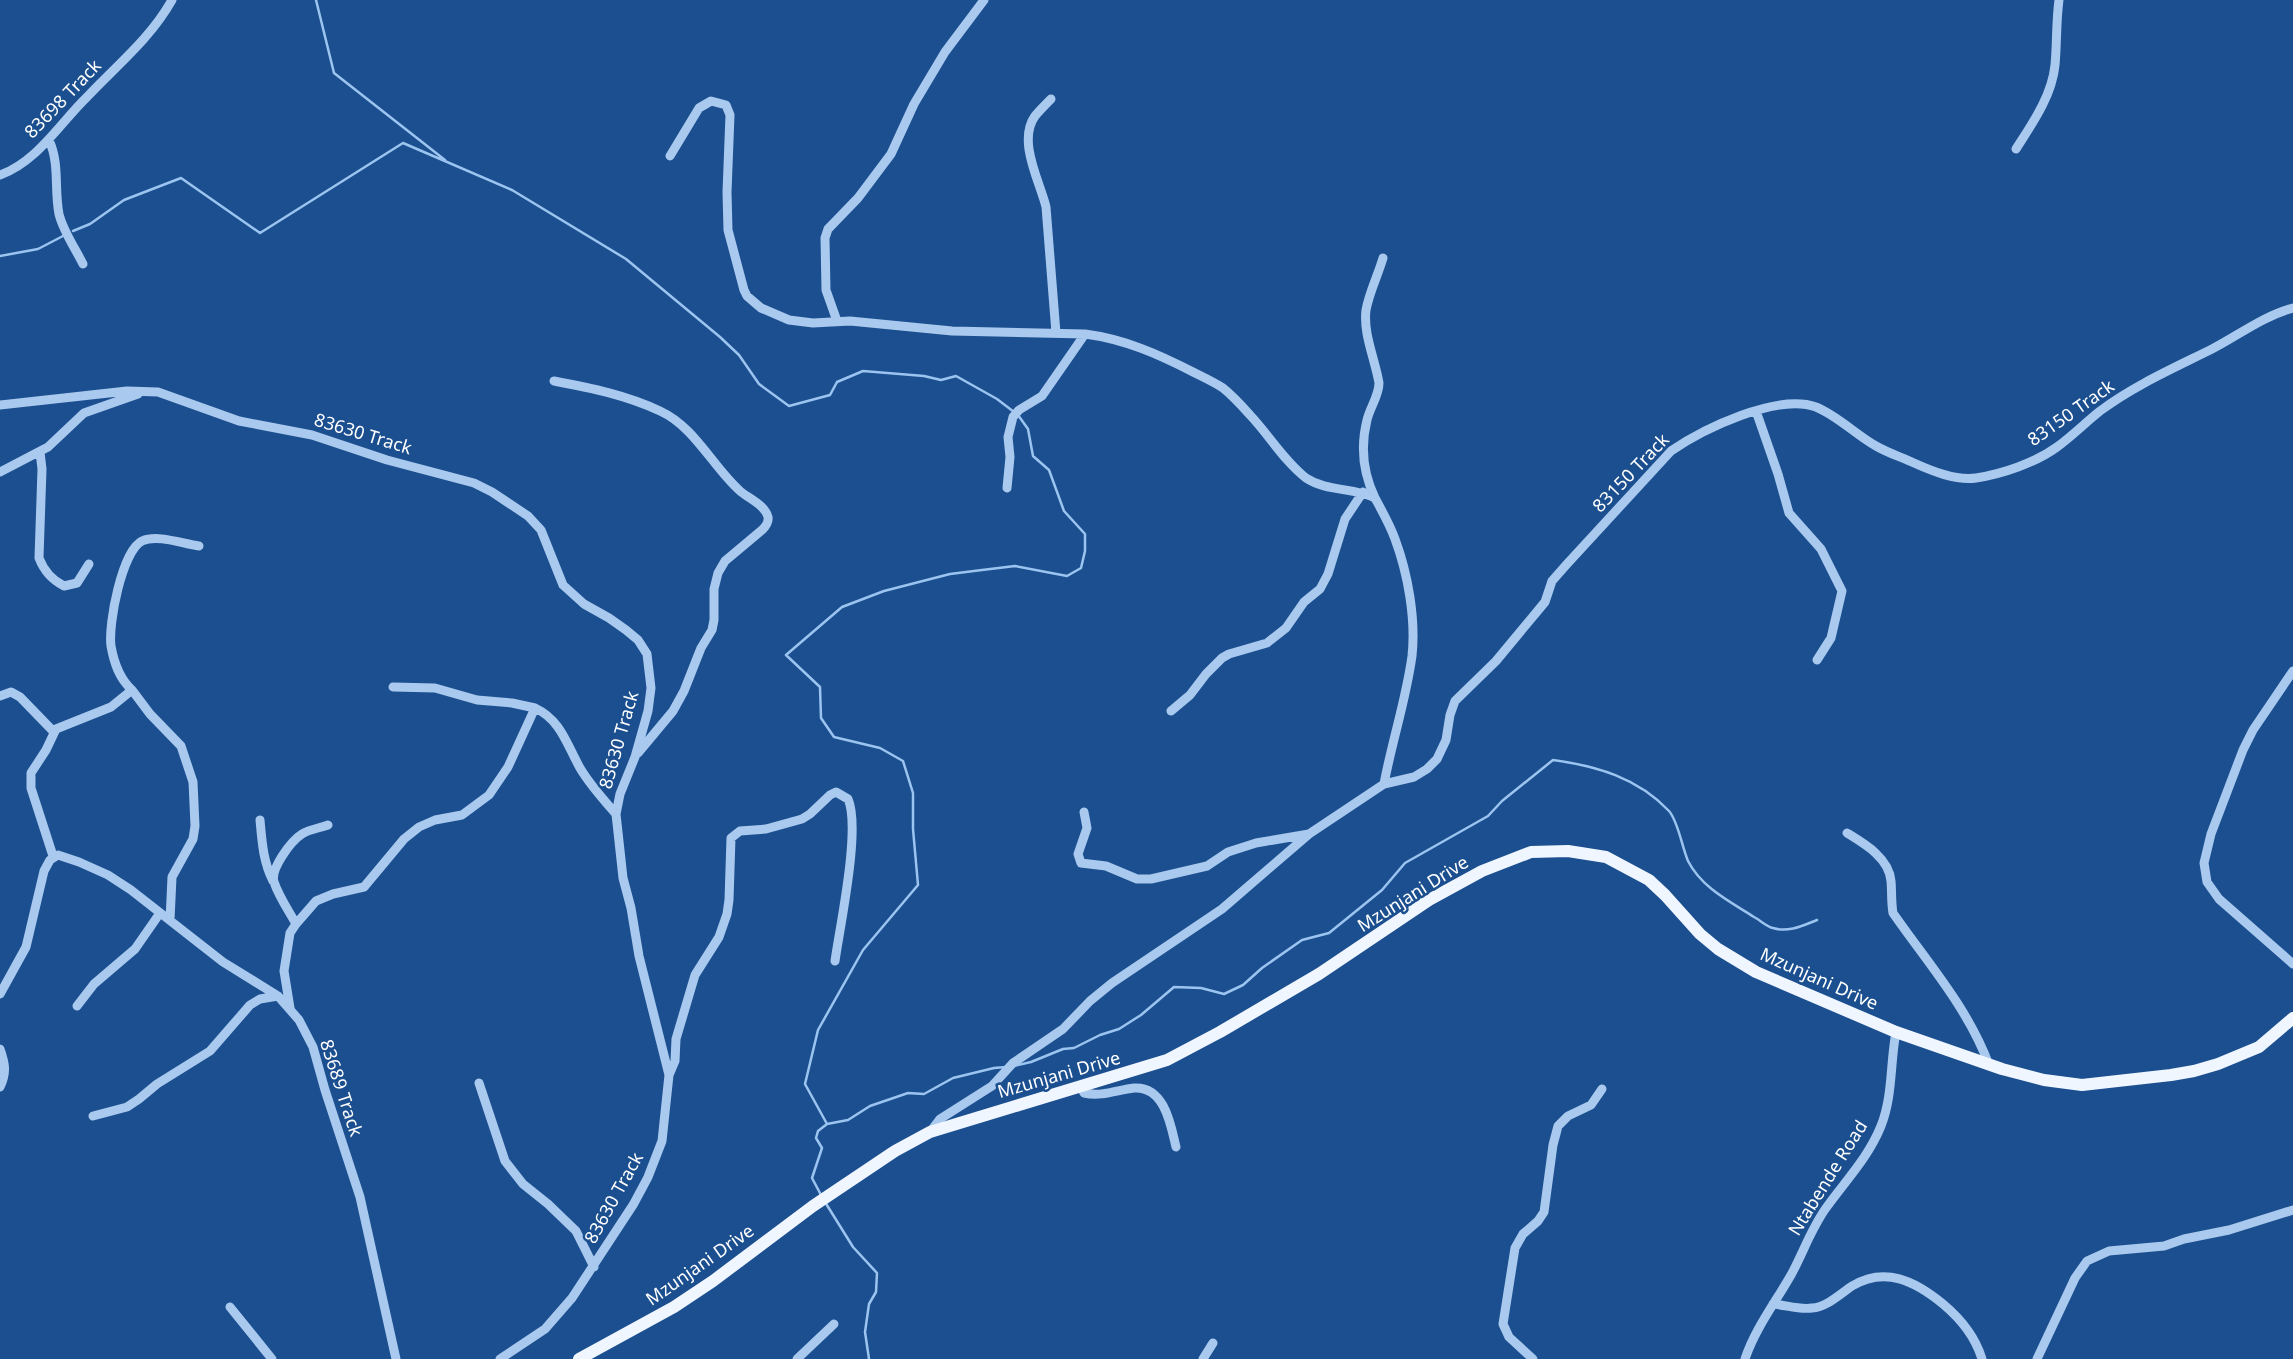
<svg xmlns="http://www.w3.org/2000/svg" width="2293" height="1359" font-family="'Noto Sans',sans-serif">
  <style>
    .lines { fill: none; stroke-linecap: round; stroke-linejoin: round }
    .stream { stroke: #9cc4f0; stroke-width: 2.5 }
    .minor { stroke: #a9c9ee; stroke-width: 9 }
    .major { stroke: #f0f6ff; stroke-width: 12 }
    .labels { text-anchor: middle; stroke-width: 5; stroke-linejoin: round; paint-order: stroke }
    .street-label { font-size: 18px; fill: #fff; stroke: #1b4f8f }
  </style>
  <rect width="100%" height="100%" fill="#1b4f8f"/>
  <g class="lines">
    <path class="stream" d="M316 0 334 73 445 160
      M73 231 90 224 124 200 181 178 260 233 403 143 512 190 626 259 720 337 739 355 759 384 789 406 830 395 837 382 863 371 924 376 941 380 956 376 997 399 1018 415 1028 429 1033 456 1049 470 1064 511 1085 534V551L1081 568 1067 576 1015 566 982 570 950 574 884 591 842 607 786 655 820 687 821 718 834 737 880 748 903 761 913 793V829L918 885 863 950 818 1030 805 1084 827 1124
      M0 256 38 249 63 236
      M1014 1066 1031 1062 1063 1049 1074 1048 1100 1035 1119 1029 1141 1015 1174 987 1201 988 1224 994 1243 985 1262 968 1302 940 1329 933 1382 890 1405 863 1488 816 1502 801 1553 760C1597 766 1638 778 1669 811 1678 821 1682 847 1688 861 1702 888 1729 901 1754 917 1760 920 1767 927 1773 928 1789 933 1804 925 1817 920
      M821 1195 812 1178 822 1148 816 1138 818 1131 827 1124 848 1120 870 1106 908 1093 924 1094 953 1078 994 1068 1006 1067
      M825 1202 853 1247 877 1273 876 1292 869 1304 865 1332 869 1359"/>
    <path class="minor" d="M1051 99C1046 104 1040 110 1035 116 1017 141 1040 182 1046 207L1056 333
      M49 140C60 164 54 189 59 214 63 231 75 248 83 264
      M2016 149C2032 124 2052 96 2055 65 2057 44 2056 22 2059 0
      M670 156 699 108 711 101 726 105 730 115 727 192 728 230 744 290 747 296 761 308 789 320 813 323 850 321 952 331 1085 334C1124 339 1158 354 1193 372 1203 377 1214 382 1223 388 1233 396 1242 406 1250 415 1269 435 1284 461 1306 478 1327 492 1353 487 1375 498 1363 473 1360 448 1367 420 1370 407 1379 396 1379 383 1375 359 1363 334 1366 310 1369 293 1378 275 1383 258
      M0 175C37 162 60 123 87 97 117 65 150 39 172 0
      M837 321 826 290 825 238 828 229 858 198 891 154 914 104 945 52 984 0
      M554 381C591 388 626 395 660 411 695 427 712 466 740 491 748 498 765 505 768 517 769 522 766 526 762 530L725 561 718 573 714 589V620L712 630 701 648 684 691 673 711 638 753
      M0 405 127 391 158 392 239 421 312 435 387 460 474 483 492 492 528 516 541 530 563 585 584 604 609 618 626 630 638 640 647 654 651 688 648 711 635 757 620 794 616 814 623 878 631 908 639 956 669 1075 662 1141 648 1177 633 1205 572 1298 545 1329 500 1359
      M1756 411 1778 474 1789 513 1821 549 1842 591 1831 638 1817 660
      M40 452 42 469 39 558C44 571 52 580 64 586L77 583 89 564
      M0 472 48 447 84 413 138 394
      M1007 488 1010 457 1008 437 1013 417 1019 410 1042 396 1085 334
      M1375 498C1382 511 1390 525 1395 539 1408 574 1416 619 1412 656 1406 700 1392 741 1384 784
      M2293 671 2253 730 2243 750 2211 834 2204 863 2207 882 2219 899 2293 964
      M393 687 435 688 477 700 512 703 535 708
      M132 690C119 678 114 663 111 646 108 624 122 551 142 541 158 534 183 544 199 546
      M0 696 11 692 20 697 53 731
      M1171 711 1190 695 1206 674 1222 658 1229 654 1267 643 1286 628 1304 602 1320 589 1328 574 1345 519 1363 492
      M1084 812 1087 828 1078 854 1081 863 1106 866 1137 879H1151L1207 866 1228 852 1256 843 1309 834
      M260 820C262 842 263 861 273 881
      M1847 833C1865 844 1889 858 1891 881 1892 892 1891 902 1893 913 1927 962 1968 1008 1989 1065
      M53 856 31 788V773L46 750 56 729 111 707 132 690 150 714 181 746 193 782 195 826 193 839 172 877 170 920
      M296 924C289 911 279 897 274 882 270 869 291 841 302 834 310 829 320 828 328 825
      M0 994 26 947 44 871 50 860 58 855 79 862 108 875 131 890 223 962 278 996 299 1020 313 1047 325 1090 360 1197 396 1359
      M77 1006 94 984 135 949 160 913
      M290 1008 284 971 290 933 296 924 316 901 333 894 364 887 404 839 419 827 435 820 462 815 489 795 508 767 535 708C561 720 567 745 580 768 590 785 603 799 616 814
      M0 1049C5 1063 7 1073 0 1087
      M669 1075 675 1061 676 1039 695 975 719 937 727 914 729 900 731 838 740 831 766 829 802 819 810 814 830 795 836 792 848 799C861 828 840 926 835 961
      M479 1083 505 1161 523 1184 548 1204 576 1231 594 1267
      M1081 1087 1084 1093C1102 1097 1117 1090 1134 1088 1165 1086 1171 1126 1176 1147
      M93 1116 127 1107 139 1099 157 1084 210 1051 250 1005 260 999 278 996
      M930 1132 940 1119 992 1086 1013 1063 1063 1029 1090 1001 1112 983 1222 909 1309 834 1384 784 1414 777 1427 769 1437 759 1446 740 1450 715 1455 701 1496 661 1545 602 1552 581 1567 564 1671 451C1703 429 1777 393 1816 407 1838 416 1856 435 1876 446 1888 453 1901 457 1914 463 1932 471 1956 481 1976 478 2002 474 2035 463 2057 447 2072 436 2085 423 2100 411 2135 385 2174 368 2212 349 2239 335 2263 316 2293 308
      M1773 1304C1786 1305 1799 1310 1812 1308 1827 1307 1840 1294 1852 1286 1885 1266 1915 1281 1943 1304 1961 1319 1975 1336 1982 1359
      M230 1307 272 1359
      M797 1359 834 1324
      M1203 1359 1213 1343
      M1533 1359 1509 1337 1503 1324 1515 1248 1523 1234 1538 1221 1544 1212 1553 1145 1558 1126 1568 1116 1591 1105 1602 1089
      M1745 1359C1755 1329 1775 1303 1791 1275 1803 1253 1811 1229 1826 1208 1846 1180 1868 1158 1881 1126 1893 1096 1890 1063 1896 1032
      M2037 1359 2075 1278 2087 1261 2109 1251 2164 1246 2184 1239 2229 1230 2293 1210"/>
    <path class="major" d="M579 1359 674 1307 713 1281 813 1206 895 1151 930 1132 1167 1060 1220 1032 1319 974 1429 900 1482 871 1531 852 1568 851 1606 857 1649 880 1665 895 1700 934 1718 949 1756 972 1896 1032 2002 1069 2044 1080 2082 1085 2171 1075 2194 1071 2218 1064 2259 1047 2293 1018"/>
  </g>
  <g class="labels">
    <g class="street-label">
      <text transform="translate(63 99) rotate(-46)" y="6">83698 Track</text>
      <text transform="translate(2071 413) rotate(-35)" y="6">83150 Track</text>
      <text transform="translate(363 434) rotate(17)" y="6">83630 Track</text>
      <text transform="translate(1631 473) rotate(-46)" y="6">83150 Track</text>
      <text transform="translate(619 740) rotate(-74)" y="6">83630 Track</text>
      <text transform="translate(1413 894) rotate(-32)" y="6">Mzunjani Drive</text>
      <text transform="translate(1819 979) rotate(24)" y="6">Mzunjani Drive</text>
      <text transform="translate(1059 1075) rotate(-16)" y="6">Mzunjani Drive</text>
      <text transform="translate(341 1088) rotate(72)" y="6">83689 Track</text>
      <text transform="translate(1828 1178) rotate(-58)" y="6">Ntabende Road</text>
      <text transform="translate(614 1198) rotate(-61)" y="6">83630 Track</text>
      <text transform="translate(700 1265) rotate(-35)" y="6">Mzunjani Drive</text>
    </g>
  </g>
</svg>
